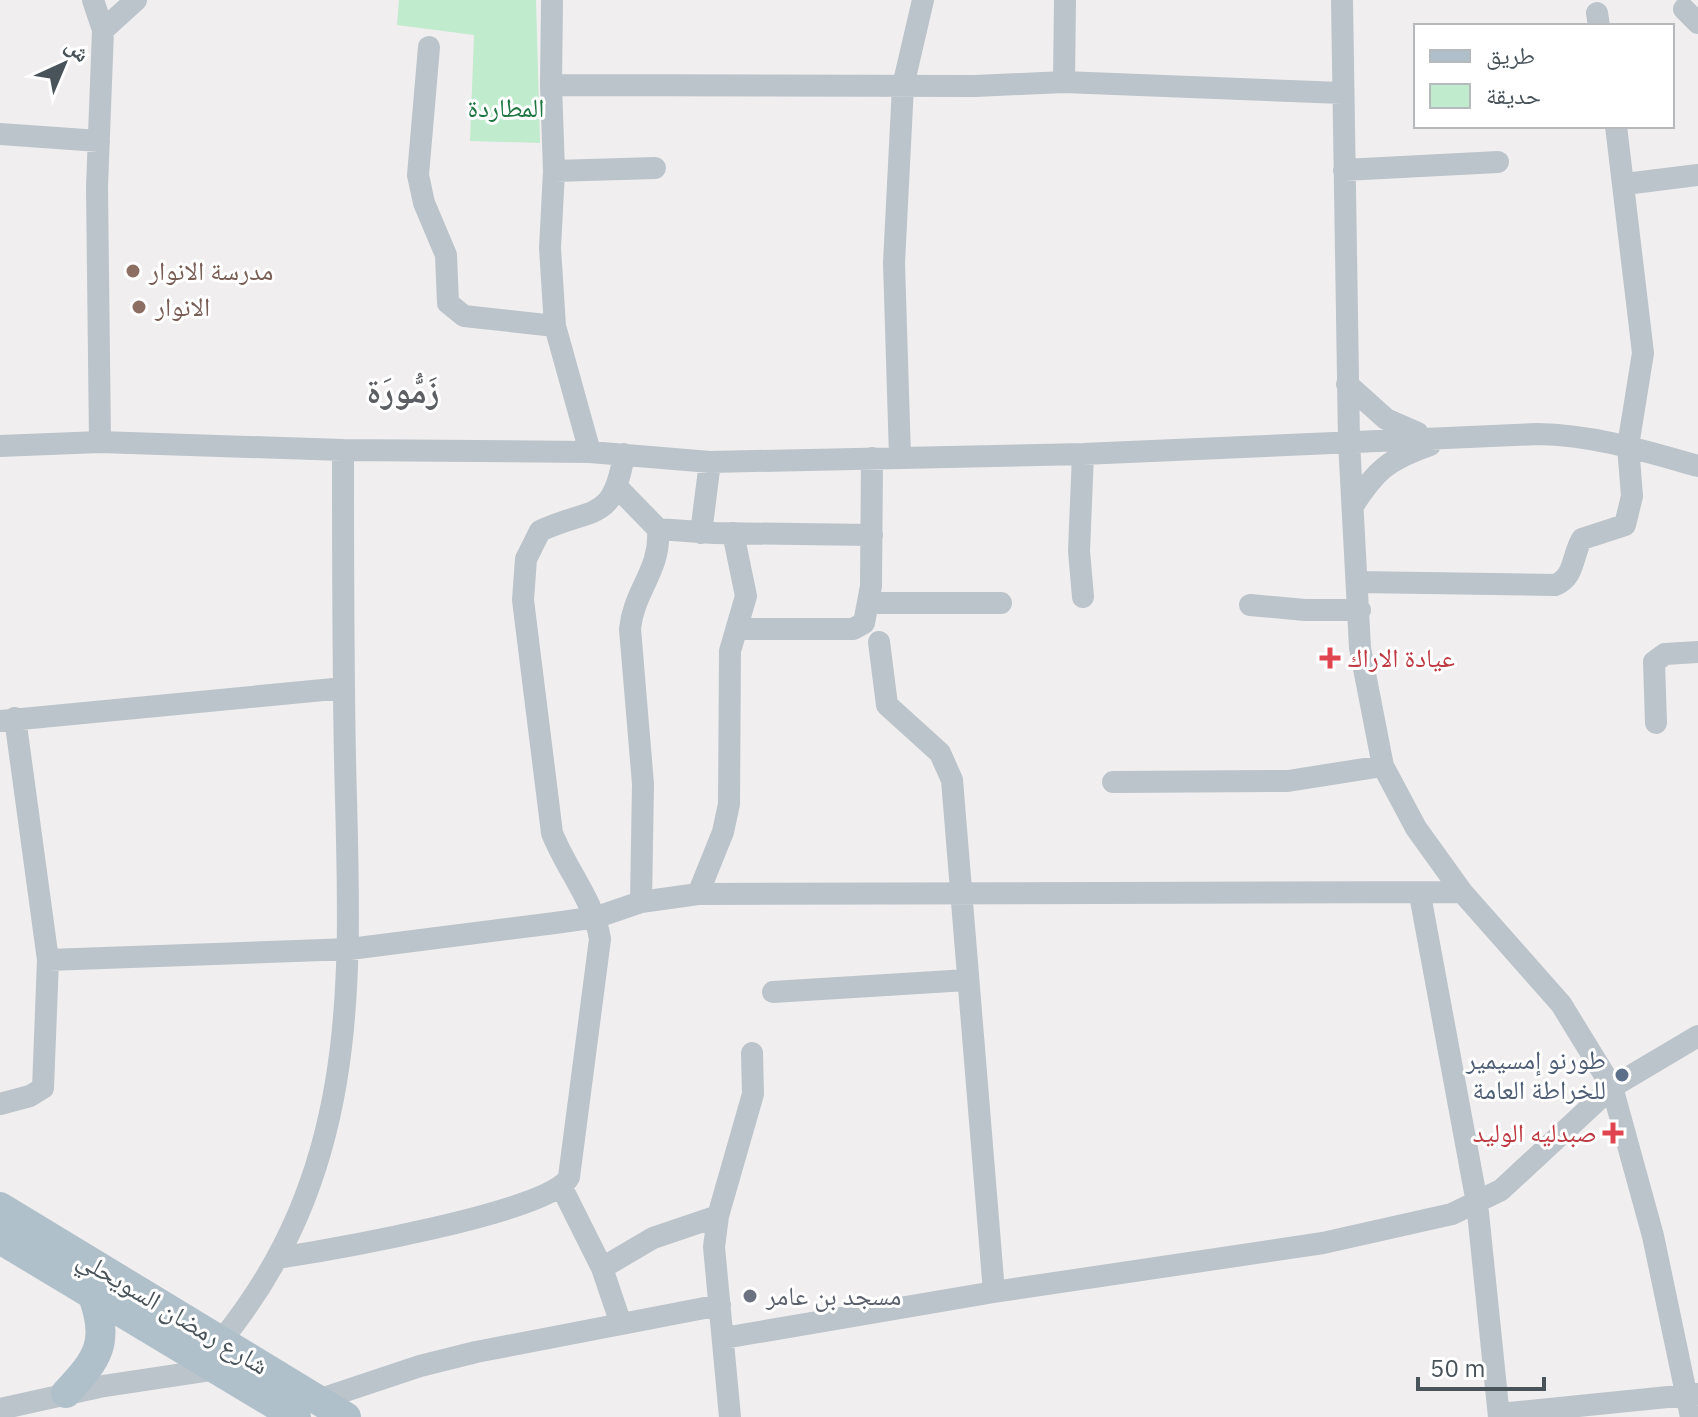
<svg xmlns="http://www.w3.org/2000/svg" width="1698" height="1417" font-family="'IBM Plex Sans','Noto Naskh Arabic',sans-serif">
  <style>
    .green { fill: #c0ebcd }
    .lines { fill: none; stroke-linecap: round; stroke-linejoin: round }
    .minor { stroke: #bbc4ca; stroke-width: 22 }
    .major { stroke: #b0c0cb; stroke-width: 30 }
    .education-dot { fill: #8d6e63; stroke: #fff; stroke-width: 3 }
    .health-dot { fill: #e0444e; stroke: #fff; stroke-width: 3 }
    .service-dot { fill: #5c6f8a; stroke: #fff; stroke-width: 3 }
    .worship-dot { fill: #6b7280; stroke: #fff; stroke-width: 3 }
    .labels { text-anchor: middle; stroke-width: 6; stroke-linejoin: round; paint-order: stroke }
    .park-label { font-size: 26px; fill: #1e7642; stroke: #fff }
    .education-label { font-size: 26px; fill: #785e54; stroke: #fff; text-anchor: start }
    .health-label { font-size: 26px; fill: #be3a42; stroke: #fff; text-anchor: start }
    .service-label { font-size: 26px; fill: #4e5e75; stroke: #fff; text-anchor: end }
    .worship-label { font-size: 26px; fill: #5b616d; stroke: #fff; text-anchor: start }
    .street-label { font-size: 26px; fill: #48535a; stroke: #fff }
    .district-label { font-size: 34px; font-weight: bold; fill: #5b5f63; stroke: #fff }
  </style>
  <rect width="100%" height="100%" fill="#f1eeef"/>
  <path class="green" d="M399 0H536L540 143 470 141 474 35 397 25Z"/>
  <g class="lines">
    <path class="minor" d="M93 0 103 30 97 187 100 442
      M1342 0 1349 441 1360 648 1383 766 1416 828 1462 892 1561 1004 1612 1087 1653 1236 1691 1417
      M1684 9 1698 23
      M1597 13 1599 26
      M103 30 136 0
      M429 47 418 175 424 203 446 255 448 303 464 316 555 326
      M1064 82 1065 0
      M551 85 552 0
      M0 134 99 141
      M1344 170 1498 162
      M554 171 655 168
      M1625 184 1698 175
      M1347 384 1386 419 1418 433
      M0 446 100 442 343 450 590 452 710 462 1083 454 1538 434C1594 435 1645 451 1698 466
      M590 452 555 326 550 248 554 171 551 85 975 86 1064 82 1342 93
      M900 457 894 263 903 86 923 0
      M618 488 658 529 714 533 872 535
      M1353 506C1376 470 1389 459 1430 445
      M701 533 710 462
      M1358 582 1555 585C1575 578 1572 555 1582 539L1625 525 1632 496 1628 446 1643 353 1616 126
      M1083 597 1079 551 1083 454
      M869 603H1001
      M1250 605 1305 610H1360
      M737 629H853L864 623 871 586 872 458
      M879 642 887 705 940 753 952 780 994 1292
      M0 721 344 688
      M1656 723 1654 662 1665 654 1698 652
      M1113 782 1288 781 1383 766
      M698 894 723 832 729 804 730 651 746 596 733 533
      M1420 895 1477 1203 1499 1417
      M641 902 643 784 630 629C634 589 661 571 658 529
      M48 960 350 949 555 923 597 917 641 902 698 894 1462 892
      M773 992 967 980
      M0 1104 30 1096 43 1088 48 960 15 718
      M562 1188 602 1268 621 1324
      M278 1258C323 1251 553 1212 569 1177L600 939C594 901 566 869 552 833L523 600 526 559 540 531C593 506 613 524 624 454
      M602 1268 653 1238 718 1216
      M724 1338 994 1292 1323 1243 1452 1214 1501 1190 1612 1087 1698 1036
      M221 1341C365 1164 350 972 345 759 343 656 343 553 343 450
      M318 1400 420 1366 476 1352 720 1305
      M0 1409 104 1386 217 1369
      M1499 1414 1698 1394
      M730 1417 714 1247 718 1216 753 1094 752 1053"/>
    <path class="major" d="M0 1207 346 1417
      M0 1239 296 1417
      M66 1393C98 1359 110 1342 93 1296"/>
  </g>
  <g class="education-dot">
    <circle cx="133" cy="271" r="8"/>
    <circle cx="139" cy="307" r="8"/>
  </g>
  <g class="health-dot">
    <path d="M1326 646h8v8h8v8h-8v8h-8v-8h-8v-8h8z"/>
    <path d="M1609 1121h8v8h8v8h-8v8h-8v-8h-8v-8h8z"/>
  </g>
  <circle class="service-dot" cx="1622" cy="1075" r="8"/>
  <circle class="worship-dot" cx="750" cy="1296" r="8"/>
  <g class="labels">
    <g class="park-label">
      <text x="506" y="117">المطاردة</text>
    </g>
    <g class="education-label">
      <text x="149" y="280">مدرسة الانوار</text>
      <text x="155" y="316">الانوار</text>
    </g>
    <g class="health-label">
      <text x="1348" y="667">عيادة الاراك</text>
      <text x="1597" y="1142" text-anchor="end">صبدليه الوليد</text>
    </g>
    <g class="service-label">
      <text x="1606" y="1069">طورنو إمسيمير<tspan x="1606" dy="30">للخراطة العامة</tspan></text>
    </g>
    <g class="worship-label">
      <text x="766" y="1305">مسجد بن عامر</text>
    </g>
    <g class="street-label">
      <text transform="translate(173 1312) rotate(31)" y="9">شارع رمضان السويحلي</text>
    </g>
    <g class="district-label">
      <text x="403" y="403">زَمُّورَة</text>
    </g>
  </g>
  <rect x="1414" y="24" width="260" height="104" fill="#ffffff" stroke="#b6babd" stroke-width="2"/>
  <rect x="1430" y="50" width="40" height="12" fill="#b0c0cb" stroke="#b6babd" stroke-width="2"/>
  <text x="1486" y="64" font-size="24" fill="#48535a">طريق</text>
  <rect x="1430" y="84" width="40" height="24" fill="#c0ebcd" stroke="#b6babd" stroke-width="2"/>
  <text x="1486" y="104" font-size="24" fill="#48535a">حديقة</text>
  <g transform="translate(64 64) rotate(44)" stroke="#ffffff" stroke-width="6" paint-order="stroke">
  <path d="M0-6L14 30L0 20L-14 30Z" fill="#48535a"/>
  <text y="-12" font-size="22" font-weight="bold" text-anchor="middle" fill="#48535a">ش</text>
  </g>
  <path d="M1418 1377v12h126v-12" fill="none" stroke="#48535a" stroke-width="4"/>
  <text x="1430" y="1377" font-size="24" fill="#48535a" stroke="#ffffff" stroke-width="6" paint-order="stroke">50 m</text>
</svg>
